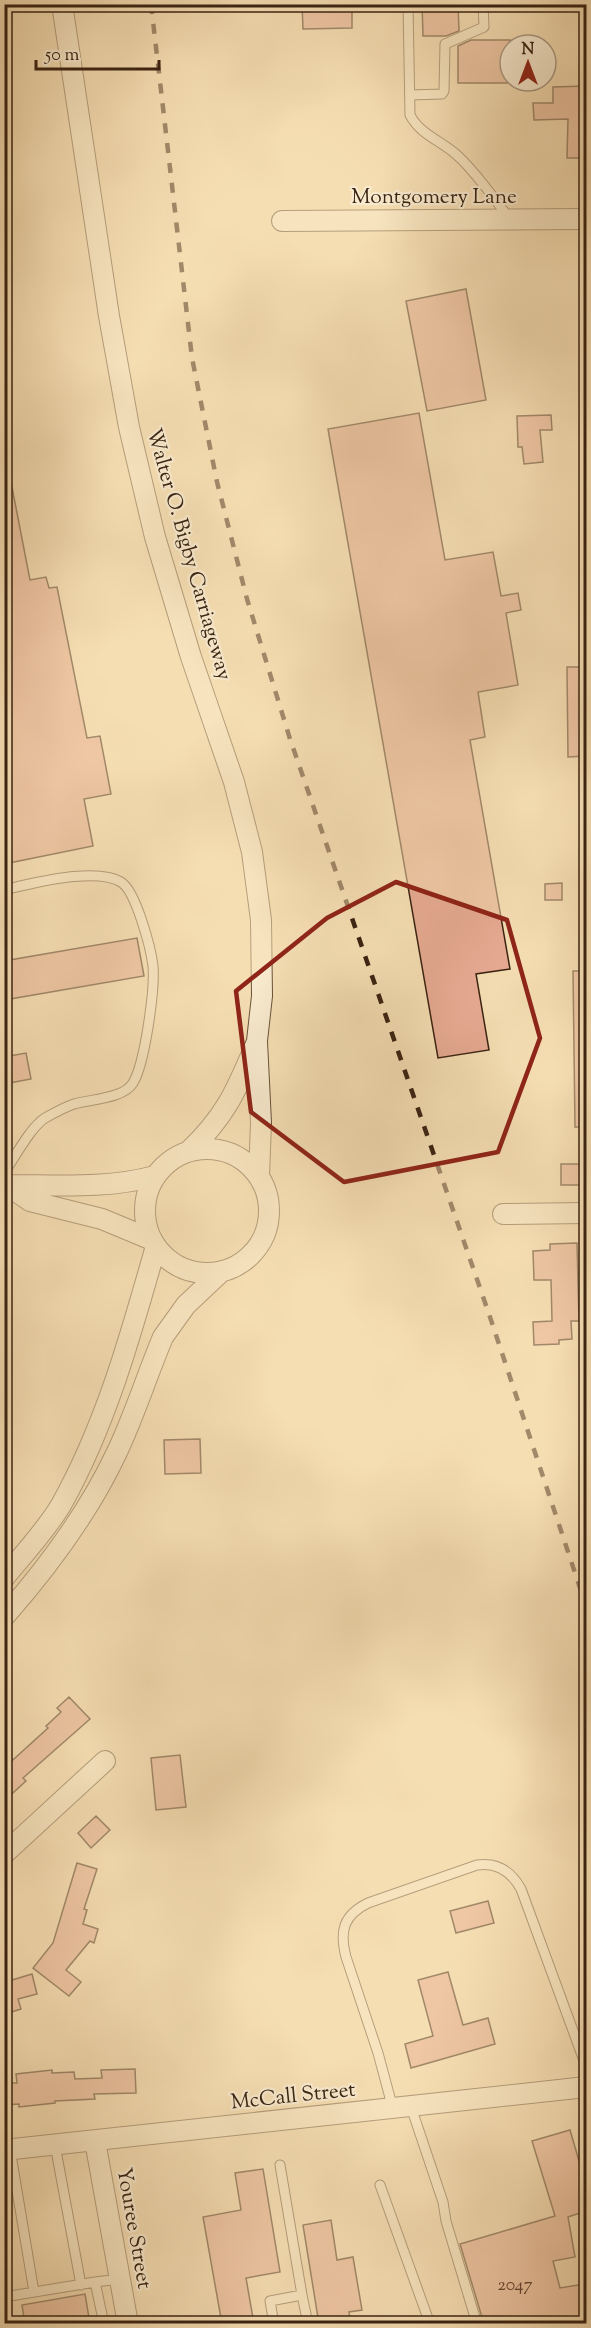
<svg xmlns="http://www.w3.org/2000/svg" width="591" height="2328" font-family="'Sorts Mill Goudy',serif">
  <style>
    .building { fill: #e6aa92; stroke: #3a2312; stroke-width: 1.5 }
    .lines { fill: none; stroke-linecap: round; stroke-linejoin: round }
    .service-casing { stroke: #69523a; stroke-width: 11 }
    .minor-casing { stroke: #69523a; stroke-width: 22 }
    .service { stroke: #f8eace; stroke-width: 9 }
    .minor { stroke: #f8eace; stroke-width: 20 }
    .rail { stroke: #3a2312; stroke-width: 4.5; stroke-dasharray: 10 10; stroke-linecap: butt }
    .marked { fill: none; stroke: #8f2418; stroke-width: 4.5; stroke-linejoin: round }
    .labels { text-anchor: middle; stroke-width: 4.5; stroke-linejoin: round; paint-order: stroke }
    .number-label { font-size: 18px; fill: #654532 }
    .street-label { font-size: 21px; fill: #3a2312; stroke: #f8eace }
  </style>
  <rect width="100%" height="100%" fill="#f5deb3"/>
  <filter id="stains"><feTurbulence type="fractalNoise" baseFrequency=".00333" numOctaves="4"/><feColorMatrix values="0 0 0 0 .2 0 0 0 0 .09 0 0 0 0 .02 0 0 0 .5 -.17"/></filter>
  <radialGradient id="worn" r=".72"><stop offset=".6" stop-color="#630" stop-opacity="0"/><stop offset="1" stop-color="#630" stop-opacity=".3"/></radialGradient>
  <path class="building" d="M302 4H352V28L303 29Z
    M422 4H458L459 31 446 36H423Z
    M471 40H510V83H458V46Z
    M586 86V158H567L568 119 534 120 533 103H553V87Z
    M466 289 486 400 427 411 406 301Z
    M419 413 445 560 493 552 501 596 518 593 521 610 506 613 518 685 478 692 485 737 470 740 510 969 476 974 489 1050 438 1058 328 429Z
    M551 415 552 430H540L543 462 524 464 522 447H518L517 416Z
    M11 482 30 580 46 577 49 588 57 587 87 738 100 736 111 794 84 799 93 846 4 864V483Z
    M567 667H586V756L568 757Z
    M562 883V900H545V884Z
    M137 938 144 976 4 1000V961Z
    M573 971H586V1127H575Z
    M26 1053 31 1079 4 1084V1057Z
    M561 1164H586V1185H561Z
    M577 1243 579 1321H571L572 1339 559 1340V1344L534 1345 533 1322 552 1321 551 1280H534L533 1251 550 1250V1244Z
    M200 1439 201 1473 165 1474 164 1440Z
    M69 1697 90 1719 23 1778 26 1781 4 1801V1768L48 1728 46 1726 61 1712 57 1708Z
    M180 1755 186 1807 156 1810 151 1758Z
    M96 1816 110 1830 91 1848 78 1833Z
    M77 1863 97 1869 84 1909 87 1910 83 1924 98 1929 94 1943 90 1941 66 1970 81 1982 69 1996 33 1968 53 1943Z
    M488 1901 494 1923 456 1933 450 1911Z
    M4 1966H7L12 1980 32 1974 37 1994 18 1999 21 2009 8 2013 4 2003Z
    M448 1972 463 2025 488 2018 495 2044 411 2068 405 2044 433 2036 418 1980Z
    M135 2069 136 2093 94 2094 95 2099 55 2101V2103L19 2107V2104L4 2105V2083H17L16 2074 52 2070V2073L74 2072 75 2079 102 2078 101 2070Z
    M570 2130 586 2185V2211L568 2217 575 2257 553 2261 560 2288 584 2284 585 2288H586V2320L570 2322 571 2324H484L460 2244 555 2216 532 2141Z
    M263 2169 280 2272 246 2278 254 2324H222L203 2217 241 2210 235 2173Z
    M331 2220 337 2260 353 2257 362 2310 349 2312 351 2324H319L303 2225Z
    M85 2294 90 2324H25L22 2305Z"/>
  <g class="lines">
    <defs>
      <path id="service" d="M408 4 410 115C421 136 443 141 459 157 478 175 493 197 509 218
        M410 95 442 94 444 91 445 44 484 27 483 4
        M4 890C32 883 96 867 121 882 136 891 151 949 153 966 155 989 145 1063 133 1083 123 1099 91 1099 74 1104 65 1107 54 1113 45 1118 30 1128 15 1157 4 1173
        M411 2107 443 2202 446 2221 477 2324
        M393 2109 378 2053 346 1957C339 1930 344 1915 368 1903L477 1865C497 1862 511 1871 521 1889L586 2066
        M55 2145 81 2285
        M10 2149 34 2292
        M280 2165 302 2295
        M380 2185 430 2324
        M4 2297 95 2282
        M104 2324 95 2282 120 2279
        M274 2324 270 2301 302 2295 308 2324"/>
      <path id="minor" d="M62 4 109 316 129 427 155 537 191 657 234 782 252 852 261 920 262 996 257 1041 261 1123 259 1176
        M282 221 586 219
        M145 1211a62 62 0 1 1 124 0a62 62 0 1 1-124 0Z
        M188 1152C226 1116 236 1091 256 1044
        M4 1183 30 1201 102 1219 150 1239
        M9 1185C58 1185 107 1189 155 1176
        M503 1214 586 1213
        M4 1578C22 1556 47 1529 61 1505 106 1425 131 1334 156 1246
        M4 1617C48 1567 89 1512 117 1452 135 1414 147 1375 163 1337L186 1305 221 1272
        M4 1854 105 1761
        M95 2141 128 2324
        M4 2150 586 2087"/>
    </defs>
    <use href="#service" class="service-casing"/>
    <use href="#minor" class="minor-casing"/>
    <use href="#service" class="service"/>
    <use href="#minor" class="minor"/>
    <path class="rail" d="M151 4 192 358 217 482 247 599 290 739 489 1314 586 1606"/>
  </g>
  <path d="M0 0H591V2328H0ZM396 882 507 920 540 1038 498 1152 344 1182 251 1112 236 991 327 918Z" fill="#f5deb3" fill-opacity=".55" fill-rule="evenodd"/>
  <path class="marked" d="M396 882 507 920 540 1038 498 1152 344 1182 251 1112 236 991 327 918Z"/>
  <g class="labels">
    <g class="number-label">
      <text x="515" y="2290">2047</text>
    </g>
    <g class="street-label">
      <text x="434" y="203">Montgomery Lane</text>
      <text transform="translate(190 554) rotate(74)" y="7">Walter O. Bigby Carriageway</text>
      <text transform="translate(293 2095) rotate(-6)" y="7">McCall Street</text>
      <text transform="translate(135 2228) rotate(80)" y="7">Youree Street</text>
    </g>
  </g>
  <rect width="591" height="2328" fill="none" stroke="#f5deb3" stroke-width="24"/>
  <rect x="6" y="6" width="579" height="2316" fill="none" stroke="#3a2312" stroke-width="3"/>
  <rect x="12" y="12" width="567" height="2304" fill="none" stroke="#3a2312" stroke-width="1.5"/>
  <g transform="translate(528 63)"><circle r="28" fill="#f8eace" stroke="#ac9a83" stroke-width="1.5"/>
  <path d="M0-4.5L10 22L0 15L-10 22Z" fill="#8f2418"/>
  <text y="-9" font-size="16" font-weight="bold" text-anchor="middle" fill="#3a2312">N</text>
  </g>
  <path d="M36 60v9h123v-9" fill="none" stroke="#3a2312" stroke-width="3"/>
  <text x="45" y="60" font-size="18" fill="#3a2312" stroke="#f8eace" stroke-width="4.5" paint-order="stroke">50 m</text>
  <rect width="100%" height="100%" filter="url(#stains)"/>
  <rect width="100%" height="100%" fill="url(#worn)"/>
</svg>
